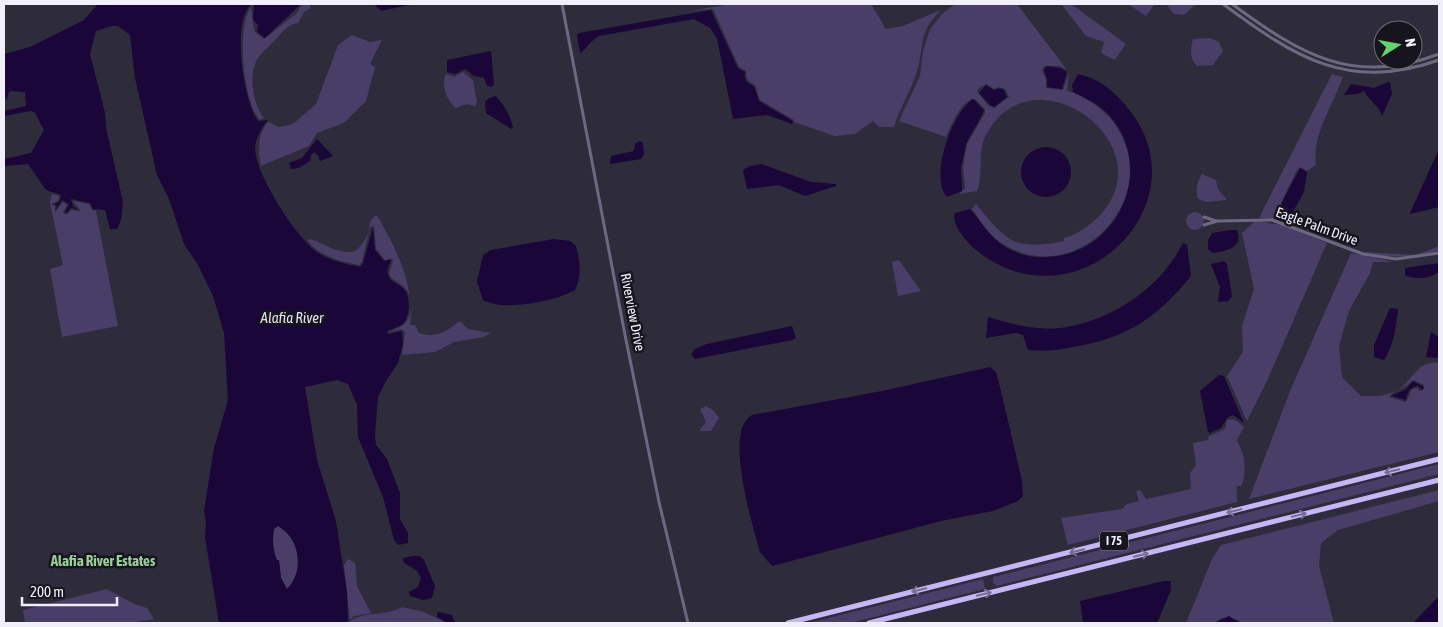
<svg xmlns="http://www.w3.org/2000/svg" width="1443" height="627" font-family="'Asap Condensed',sans-serif">
  <style>
    .green { fill: #493e68; fill-rule: evenodd }
    .water { fill: #1a0639; fill-rule: evenodd }
    .lines { fill: none; stroke-linecap: round; stroke-linejoin: round }
    .minor { stroke: #6d6781; stroke-width: 3 }
    .highway { stroke: #c5b6f7; stroke-width: 5 }
    .oneway { stroke: #766d94 }
    .labels { text-anchor: middle; stroke-width: 5; stroke-linejoin: round; paint-order: stroke }
    .shield { fill: #16141c; stroke: #afadb7; stroke-width: 1 }
    .shield-label { font-size: 12px; font-weight: bold; fill: #f1eff9 }
    .street-label { font-size: 14px; fill: #f1eff9; stroke: #16141c }
    .water-label { font-size: 15px; font-style: italic; fill: #e5e2f3; stroke: #16141c }
    .neighbourhood-label { font-size: 15px; font-weight: bold; fill: #95cf96; stroke: #16141c }
  </style>
  <rect width="100%" height="100%" fill="#2e2b3a"/>
  <path class="green" d="M302 4H309L311 8 304 12 298 23C289 24 283 31 277 38 271 45 263 51 258 58 248 74 252 103 264 118L260 120C243 103 236 26 251 7L254 31 264 39 297 13Z
    M731 4H872C875 14 882 19 885 29L903 26 941 10C915 35 926 49 915 77 909 94 899 110 894 127H879L873 121 855 134 835 136 794 122V120L760 100 755 85C747 81 747 80 746 71L739 67 713 9 689 11Z
    M955 4H1017L1067 70 1060 66H1044L1042 70 1046 80V88L1063 90 1069 73 1067 91C1083 94 1100 107 1111 119 1173 197 1069 301 992 236 983 228 979 217 972 209L976 204C986 216 1001 236 1016 242 1028 247 1052 244 1064 241V238C1079 234 1092 224 1102 213 1164 140 1030 49 986 135 977 152 984 174 977 191L959 194 965 188 963 168 967 144 985 113V109L975 99C961 99 951 126 946 137L899 121 920 76 923 51 930 29 943 13ZM986 84 994 89 999 87 1005 89 1009 97 994 108 989 106 978 93V89Z
    M1061 4H1071L1126 44 1115 60 1101 53 1104 42 1086 36Z
    M1128 4H1152L1154 5 1146 16Z
    M1166 4H1196L1184 15 1174 14Z
    M352 35 370 42 382 40 370 64 375 67 366 101 344 123 317 133 309 146 261 166C258 150 257 136 268 122L279 127 293 124 316 104 338 45Z
    M1210 38 1219 42 1223 51 1213 65 1197 66C1189 57 1190 51 1193 39Z
    M463 72 473 80 477 102 475 106 467 104 456 108C446 100 441 85 446 74L454 77Z
    M1332 74 1343 77C1333 105 1312 134 1316 165L1307 171 1301 167 1297 170 1276 213 1300 228 1283 221 1259 218Z
    M1202 174 1216 180 1218 189 1227 200 1206 202 1198 199C1195 189 1197 182 1202 174Z
    M52 194 59 196 58 201 51 204 55 206V212L63 202 67 205 63 212 66 215 71 210 81 211 73 201 89 204 92 210 96 211 118 326 62 337 50 269 63 265 50 203Z
    M1186 221a9 9 0 1 1 18 0a9 9 0 1 1-18 0Z
    M376 215C381 220 384 229 388 235 403 264 414 293 410 325H415L419 333C437 339 446 331 460 321L468 329 491 333 483 337 454 342 435 352 402 355 405 332 402 329 388 332C393 330 399 328 403 325 413 318 413 296 405 288 400 283 394 281 389 275L393 259 385 260 376 249 374 226 370 227 362 262 359 265C340 261 320 257 307 240L311 239C327 245 339 255 356 251 360 247 366 239 368 234 370 225 368 221 376 215Z
    M1255 221 1282 225 1327 243 1267 381 1247 421 1227 376 1243 352 1242 326 1254 289 1242 233Z
    M1439 246V251C1410 258 1381 260 1353 249L1363 252 1416 255Z
    M1351 253 1394 262H1373L1370 273 1349 311 1339 346 1342 377 1361 396C1373 396 1384 397 1396 391 1412 383 1417 359 1439 363V452L1249 499 1290 391ZM1413 380 1424 385 1423 390 1419 391 1418 388 1412 389 1406 402 1389 397C1394 390 1406 388 1413 380Z
    M899 260 921 291 898 296 892 262Z
    M706 406 714 411 719 418 711 431H699L706 422 700 409Z
    M1234 419 1244 427 1237 440C1244 454 1248 471 1241 486H1237V502L1068 545 1061 518 1122 509 1127 504 1139 501 1136 491 1140 490 1146 499 1191 489 1190 473 1196 465 1193 443 1208 440 1209 436 1225 429 1227 420Z
    M1439 464V474L1004 584 997 586 993 583V577Z
    M1439 490V501L1338 530 1321 543 1319 566 1334 623H1240L1239 620 1222 618 1214 623H1186L1212 559 1221 545Z
    M278 526C300 538 305 571 287 589L281 578 279 561H277C273 551 272 539 274 529Z
    M348 559 355 563 357 586 371 613 354 616 350 620 344 565Z
    M983 579 985 589 850 623H809Z
    M107 589 134 604 147 608 154 619 130 623H25L23 610Z
    M402 607 424 612 447 623H348C363 610 385 617 402 607Z"/>
  <path class="water" d="M98 4H251C249 7 246 10 245 14 235 36 244 102 258 121L268 120C262 127 255 139 255 148 255 174 298 241 320 254 332 261 346 264 360 267L363 263 373 227 375 250 384 261 391 259C391 264 386 268 388 274 390 283 399 283 404 289 411 297 410 315 404 323 400 327 391 329 387 331L388 334 402 331 403 344 398 363 386 381 378 397 375 435 376 445 387 459 400 493V519L408 533V543L398 545 394 540 383 497 358 437 357 405 348 384 337 380 305 387 317 460 336 521 347 592 348 623H219L205 537 206 523 204 511 214 448 228 400 224 333 213 296 198 265 184 244 169 199 157 175 135 78 130 35 118 26H112L96 31 90 54 105 113 106 128 123 202 121 220 117 229H110L105 210 93 209 90 203 71 199 73 206 79 210 71 208 67 213 65 212 69 204 62 200 55 211 57 205H53L59 202 61 195 46 190 28 164 4 166V159L31 153 44 130 35 113 31 111 4 116V111L26 106 25 92 9 91 7 100 4 95V54L30 47 84 20ZM278 526C300 538 305 571 287 589L281 578 279 560H277C273 551 272 539 274 529Z
    M254 4H301L265 38 257 32 258 25 253 20Z
    M374 4H413L381 11Z
    M711 10 738 68 745 72C744 80 746 83 754 86L759 101 793 121 792 124 767 115 733 119 717 38 710 28 694 19 599 36C591 40 585 51 580 53L577 35 579 33Z
    M491 51 494 85 491 87 487 86 484 78 474 76 465 69 455 74 447 72V60Z
    M1047 66 1060 68 1067 72 1062 89 1047 87V80L1044 70Z
    M1078 74C1098 78 1114 91 1127 107 1207 201 1078 332 976 250 968 243 950 224 955 213L970 209C985 226 993 243 1016 252 1029 258 1043 258 1057 256 1123 246 1155 164 1108 114 1098 103 1085 99 1073 92L1072 85Z
    M1388 82H1390L1392 94 1382 116C1379 105 1369 101 1364 91L1358 94 1344 95 1351 84 1374 88Z
    M986 85 994 90 1000 88 1004 90 1007 97 994 107 990 105 979 93Z
    M496 96C504 105 511 116 513 128L511 129 486 113 485 102 489 98Z
    M973 99 984 110 983 113 966 144 961 168 962 191 947 197C929 176 952 113 973 99Z
    M317 139 333 156 320 161 318 155 314 152 311 155 310 161 299 168 291 169 289 163 302 158Z
    M640 141 643 143 644 155 641 159 610 164 611 156 634 151 635 144Z
    M1021 172a25 25 0 1 1 50 0a25 25 0 1 1-50 0Z
    M1439 149V207L1410 214V213Z
    M761 164 811 182 836 184V186L805 196 779 185 747 189 743 170 750 166Z
    M1300 168 1307 172 1304 192 1291 215 1280 213 1282 202Z
    M1230 230H1237C1244 248 1226 251 1213 253L1208 249V240L1212 233Z
    M554 239 570 241 576 246C580 261 582 275 575 290 556 301 503 312 483 300L477 282 483 255 491 250Z
    M1183 243 1187 245 1191 276C1158 317 1126 339 1073 347 1059 350 1043 352 1028 350L1023 335 1016 333 986 338 988 317C1011 324 1037 331 1061 328 1111 321 1160 289 1183 243Z
    M1224 261 1227 264 1232 296 1228 301 1218 302 1220 287 1211 264Z
    M1439 263V271C1432 279 1414 280 1405 275V268Z
    M1390 308 1398 309C1396 327 1394 345 1384 360L1374 357V345Z
    M792 326 796 338 792 340 695 359 691 354 695 349 707 344Z
    M1431 332 1439 337V358L1426 357Z
    M990 367 996 372 1001 391 1022 481 1023 496 1018 501 993 511 941 521 772 566 760 552C753 526 723 430 752 415L882 391Z
    M1219 375 1224 376 1244 423 1233 415 1228 417 1221 428 1210 433 1208 432 1200 391Z
    M1413 381 1424 387 1422 390 1418 386C1409 388 1407 392 1406 400L1391 396 1406 389Z
    M414 556H420L424 560 435 586 432 598 423 600 410 596 409 592 418 587 421 578 417 571 403 562V558Z
    M1164 581H1171V590L1157 623H1083L1080 601Z
    M1439 596V623H1413Z
    M439 612 452 615 455 623H447L437 617V613Z
    M1229 616 1240 623H1214Z"/>
  <g class="lines">
    <path class="minor" d="M562 4 625 335 659 502 688 623
      M1223 4C1295 57 1347 92 1439 60
      M1232 4C1300 54 1353 87 1439 54
      M1204 217 1216 221
      M1204 225 1217 221 1272 220 1363 254 1396 259 1439 253"/>
    <path class="highway" d="M788 623 1439 459
      M869 623 1439 480"/>
  </g>
  <defs><path id="oneway-shaft" d="M-6 0H5M1.5-3L5.5 0L1.5 3" fill="none" stroke-width="1.6" stroke-linecap="round" stroke-linejoin="round" transform="scale(1.25)"/></defs>
  <g class="oneway">
    <use href="#oneway-shaft" transform="translate(1392 471) rotate(166)"/>
    <use href="#oneway-shaft" transform="translate(1234 511) rotate(166)"/>
    <use href="#oneway-shaft" transform="translate(1299 515) rotate(-14)"/>
    <use href="#oneway-shaft" transform="translate(1077 551) rotate(166)"/>
    <use href="#oneway-shaft" transform="translate(1141 555) rotate(-14)"/>
    <use href="#oneway-shaft" transform="translate(919 590) rotate(166)"/>
    <use href="#oneway-shaft" transform="translate(984 594) rotate(-14)"/>
  </g>
  <g class="labels">
    <rect class="shield" x="1100" y="531.5" width="28" height="19" rx="4"/>
    <g class="shield-label">
      <text x="1114" y="545">I 75</text>
    </g>
    <g class="street-label">
      <text transform="translate(1317 226) rotate(20)" y="5">Eagle Palm Drive</text>
      <text transform="translate(633 312) rotate(79)" y="5">Riverview Drive</text>
    </g>
    <g class="water-label">
      <text x="292" y="323">Alafia River</text>
    </g>
    <g class="neighbourhood-label">
      <text x="103" y="566">Alafia River Estates</text>
    </g>
  </g>
  <rect width="1443" height="627" fill="none" stroke="#f1eff9" stroke-width="10"/>
  <g transform="translate(1398 45) rotate(79)"><circle r="24" fill="#16141c" stroke="#6e6c74"/>
  <path d="M0-4L9 19L0 12L-9 19Z" fill="#62d469"/>
  <text y="-8" font-size="14" font-weight="bold" text-anchor="middle" fill="#f1eff9">N</text>
  </g>
  <path d="M22 597v8h95v-8" fill="none" stroke="#f1eff9" stroke-width="2.5"/>
  <text x="30" y="597" font-size="15" fill="#f1eff9" stroke="#16141c" stroke-width="4" paint-order="stroke">200 m</text>
</svg>
